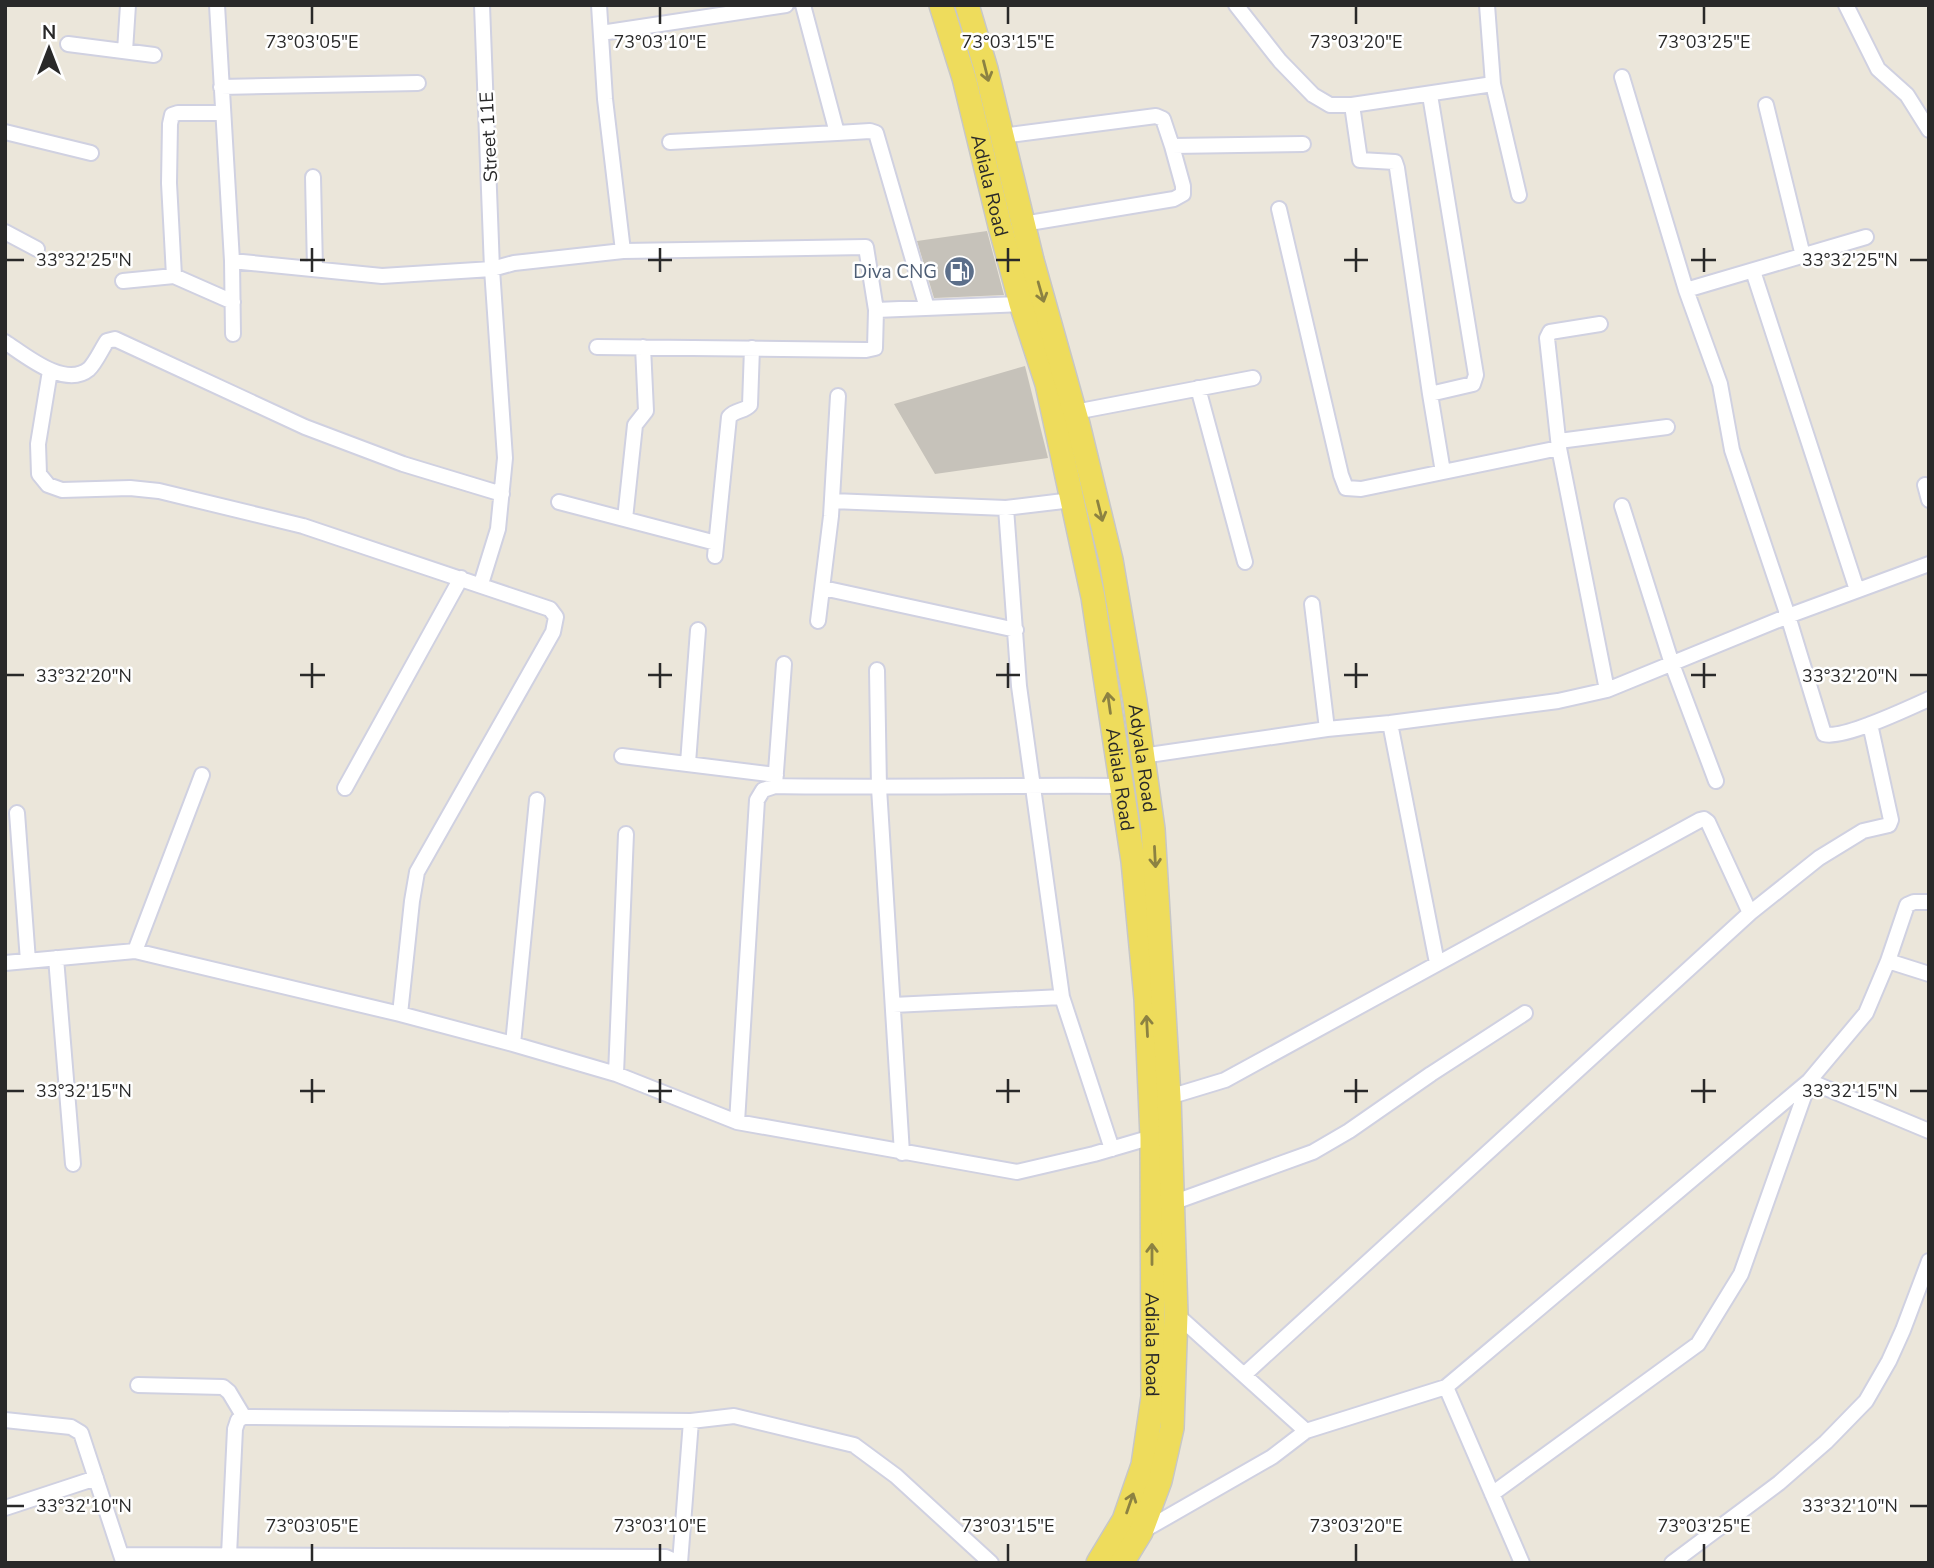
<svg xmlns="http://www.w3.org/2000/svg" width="1934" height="1568" font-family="'Nunito Sans',sans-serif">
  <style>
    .building { fill: #c6c2ba }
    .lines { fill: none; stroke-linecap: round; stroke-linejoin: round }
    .street-casing { stroke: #d0d1e1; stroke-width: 18 }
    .primary-casing { stroke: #c7c7c7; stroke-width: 26 }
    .street { stroke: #fff; stroke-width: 14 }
    .primary { stroke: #eedc5c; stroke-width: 23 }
    .oneway { stroke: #8c8242 }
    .ticks { fill: none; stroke: #292929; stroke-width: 2.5 }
    .labels { text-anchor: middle; stroke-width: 5; stroke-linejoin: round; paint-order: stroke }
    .street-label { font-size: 19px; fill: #292929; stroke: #fff }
    .service-label { font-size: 19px; fill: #4e5e75; stroke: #fff; text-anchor: end }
    .ticks-label { font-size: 18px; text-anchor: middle; fill: #292929; stroke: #fff; stroke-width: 5; stroke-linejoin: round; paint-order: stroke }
  </style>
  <rect width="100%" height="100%" fill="#ebe6da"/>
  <path class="building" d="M987 231 1004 295 934 298 917 241Z
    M1025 366 1048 458 935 474 894 404Z"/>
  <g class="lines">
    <defs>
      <path id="street" d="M217 5 232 261 233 334
        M599 5 605 99 623 251
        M803 5 837 133
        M1236 5 1280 61 1313 95 1330 105H1352L1493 84
        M1487 5 1493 84 1519 195
        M1846 5 1878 69 1907 95 1929 130
        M601 33 786 5
        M68 44 154 55
        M125 51 128 5
        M1622 77 1686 290 1720 384 1732 450 1788 616 1824 734C1842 740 1909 708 1929 699
        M221 87 418 83
        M1352 105 1360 160 1395 162 1397 168 1430 394 1443 472
        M1766 105 1803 256
        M5 132 91 153
        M1002 136 1156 116 1163 119 1172 146 1303 144
        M670 142 837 133 870 131 876 133 927 308
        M313 177 315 269
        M1279 209 1341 475 1346 488 1361 489 1559 448
        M1023 224 1174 199 1183 194V186L1172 146
        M5 232 37 249
        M232 261 382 276 492 269 514 263 623 251 866 247 876 310 875 348 866 350 597 347
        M1753 271 1857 590
        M174 276 169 183 170 124 172 115 178 113H222
        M123 281 174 276 233 302
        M1686 290 1866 237
        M876 310 1021 304
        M1600 324 1550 332 1547 338 1559 448 1607 690
        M5 342C25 355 65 389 89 369 96 362 101 350 107 341L115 339 305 427 403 464 502 494
        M50 371 38 444 39 474 48 485 62 490 130 488 159 491 303 526 550 609 556 617 553 632 417 872 412 901 400 1014
        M1198 388 1245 562
        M1430 394 1473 384 1476 375 1430 95
        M1075 412 1253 378
        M1559 441 1667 427
        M1925 485 1929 500
        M832 501 1006 508 1072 500
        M559 502 716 543
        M1622 506 1672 664 1716 781
        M1006 508 1019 686 1062 997 1112 1149
        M625 519 635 425 646 411 643 347
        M715 556 729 417C736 409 744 412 750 405L752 348
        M481 584 498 529 505 458 492 269 482 5
        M823 588 1016 630
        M1312 604 1327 729
        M818 621 831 516 838 396
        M877 670 879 788 902 1153
        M1390 723 1437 963
        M622 756 776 775
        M1142 756 1327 729 1390 723 1558 701 1607 690 1788 616 1929 564
        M688 763 698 630
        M775 785 784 664
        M345 788 461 578
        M17 813 28 961
        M135 951 202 775
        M56 958 73 1164
        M1888 961 1929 974
        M5 963 135 951 400 1014 513 1044 616 1074 737 1122 1017 1172 1094 1154 1152 1137
        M893 1005 1062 997
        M513 1044 537 800
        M616 1074 626 834
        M1809 1081 1929 1131
        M1169 1097 1225 1080 1700 820 1704 819 1708 822 1750 913
        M737 1122 757 800 763 790 775 786C891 788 1006 785 1122 786
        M1172 1203 1313 1152 1349 1131 1431 1074 1525 1013
        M1176 1314 1306 1431
        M1245 1374 1750 913 1819 858 1863 831 1889 825 1891 820 1870 724
        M138 1385 223 1387 229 1392 244 1417
        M1446 1387 1809 1081 1866 1013 1888 961 1907 905 1914 902H1929
        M5 1420 71 1427 81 1433 123 1561
        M1492 1494 1698 1344 1741 1274 1809 1082
        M5 1508 96 1478
        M1141 1532 1272 1457 1306 1431 1446 1387 1522 1563
        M122 1555 666 1557 679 1563
        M229 1555 235 1429 238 1420 244 1417 691 1421 734 1416 854 1445 896 1476 991 1563
        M680 1563 691 1421
        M1672 1563 1779 1483 1826 1442 1866 1401 1889 1361 1903 1330 1929 1261"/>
      <g id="primary">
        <path id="s1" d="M941 5 964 78 1000 226 1021 304 1047 384 1093 597 1133 861 1146 999 1152 1137 1153 1397 1143 1465 1124 1520 1098 1563"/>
        <path id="s2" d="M967 5 986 69 1032 260 1078 424 1111 560 1135 701 1153 829 1169 1097 1176 1314 1172 1428 1160 1481 1141 1532 1122 1563"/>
      </g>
    </defs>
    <use href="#street" class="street-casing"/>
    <use href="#primary" class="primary-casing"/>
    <use href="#street" class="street"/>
    <use href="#primary" class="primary"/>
  </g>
  <defs><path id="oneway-shaft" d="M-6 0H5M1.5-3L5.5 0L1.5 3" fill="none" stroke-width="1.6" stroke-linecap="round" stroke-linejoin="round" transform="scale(1.75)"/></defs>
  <g class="oneway">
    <use href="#oneway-shaft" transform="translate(986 71) rotate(76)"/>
    <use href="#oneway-shaft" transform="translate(1041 292) rotate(74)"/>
    <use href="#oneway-shaft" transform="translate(1100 511) rotate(76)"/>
    <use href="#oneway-shaft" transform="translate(1109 703) rotate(-98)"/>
    <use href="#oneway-shaft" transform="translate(1155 857) rotate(87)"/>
    <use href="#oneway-shaft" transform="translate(1147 1026) rotate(-93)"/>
    <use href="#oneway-shaft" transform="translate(1152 1254) rotate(-90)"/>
    <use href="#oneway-shaft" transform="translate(1130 1503) rotate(-71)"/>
  </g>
  <path class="ticks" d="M312 7V24M660 7V24M1008 7V24M1356 7V24M1704 7V24M312 248V272M660 248V272M1008 248V272M1356 248V272M1704 248V272M7 260H24M300 260H325M648 260H672M996 260H1020M1344 260H1368M1691 260H1716M1910 260H1927M312 663V688M660 663V688M1008 663V688M1356 663V688M1704 663V688M7 675H24M300 675H325M648 675H672M996 675H1020M1344 675H1368M1691 675H1716M1910 675H1927M312 1079V1103M660 1079V1103M1008 1079V1103M1356 1079V1103M1704 1079V1103M7 1091H24M300 1091H325M648 1091H672M996 1091H1020M1344 1091H1368M1691 1091H1716M1910 1091H1927M7 1506H24M1910 1506H1927M312 1544V1561M660 1544V1561M1008 1544V1561M1356 1544V1561M1704 1544V1561"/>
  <defs>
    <symbol id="fuel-disc" viewBox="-11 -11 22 22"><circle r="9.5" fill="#5c6f8a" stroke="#fff"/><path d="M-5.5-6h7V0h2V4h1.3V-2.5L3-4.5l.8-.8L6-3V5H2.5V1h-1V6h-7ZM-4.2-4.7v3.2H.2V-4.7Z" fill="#fff"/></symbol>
  </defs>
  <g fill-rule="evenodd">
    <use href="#fuel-disc" x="942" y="254" width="35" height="35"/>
  </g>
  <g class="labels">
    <g class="street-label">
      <text transform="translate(488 137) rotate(-93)" y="7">Street 11E</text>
      <text dy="7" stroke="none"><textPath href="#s1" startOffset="187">Adiala Road</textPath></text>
      <text dy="7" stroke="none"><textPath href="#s2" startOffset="774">Adyala Road</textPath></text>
      <text dy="7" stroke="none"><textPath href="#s1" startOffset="796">Adiala Road</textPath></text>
      <text dy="7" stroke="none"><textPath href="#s1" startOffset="1363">Adiala Road</textPath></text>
    </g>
    <g class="service-label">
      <text x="937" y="278">Diva CNG</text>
    </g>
  </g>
  <g class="ticks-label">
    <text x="312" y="48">73°03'05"E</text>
    <text x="660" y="48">73°03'10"E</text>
    <text x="1008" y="48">73°03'15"E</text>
    <text x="1356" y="48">73°03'20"E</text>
    <text x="1704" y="48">73°03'25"E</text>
    <text x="84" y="266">33°32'25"N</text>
    <text x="1850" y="266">33°32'25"N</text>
    <text x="84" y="682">33°32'20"N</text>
    <text x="1850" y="682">33°32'20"N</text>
    <text x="84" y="1097">33°32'15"N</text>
    <text x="1850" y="1097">33°32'15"N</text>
    <text x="84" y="1512">33°32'10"N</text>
    <text x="1850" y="1512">33°32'10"N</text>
    <text x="312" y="1532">73°03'05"E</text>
    <text x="660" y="1532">73°03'10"E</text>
    <text x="1008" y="1532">73°03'15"E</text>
    <text x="1356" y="1532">73°03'20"E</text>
    <text x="1704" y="1532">73°03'25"E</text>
  </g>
  <rect width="1934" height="1568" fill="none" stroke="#292929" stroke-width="14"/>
  <g transform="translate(49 49)" stroke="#ffffff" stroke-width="5" paint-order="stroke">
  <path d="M0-5L12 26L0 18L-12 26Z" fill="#292929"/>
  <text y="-10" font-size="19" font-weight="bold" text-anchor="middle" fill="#292929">N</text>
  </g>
</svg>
